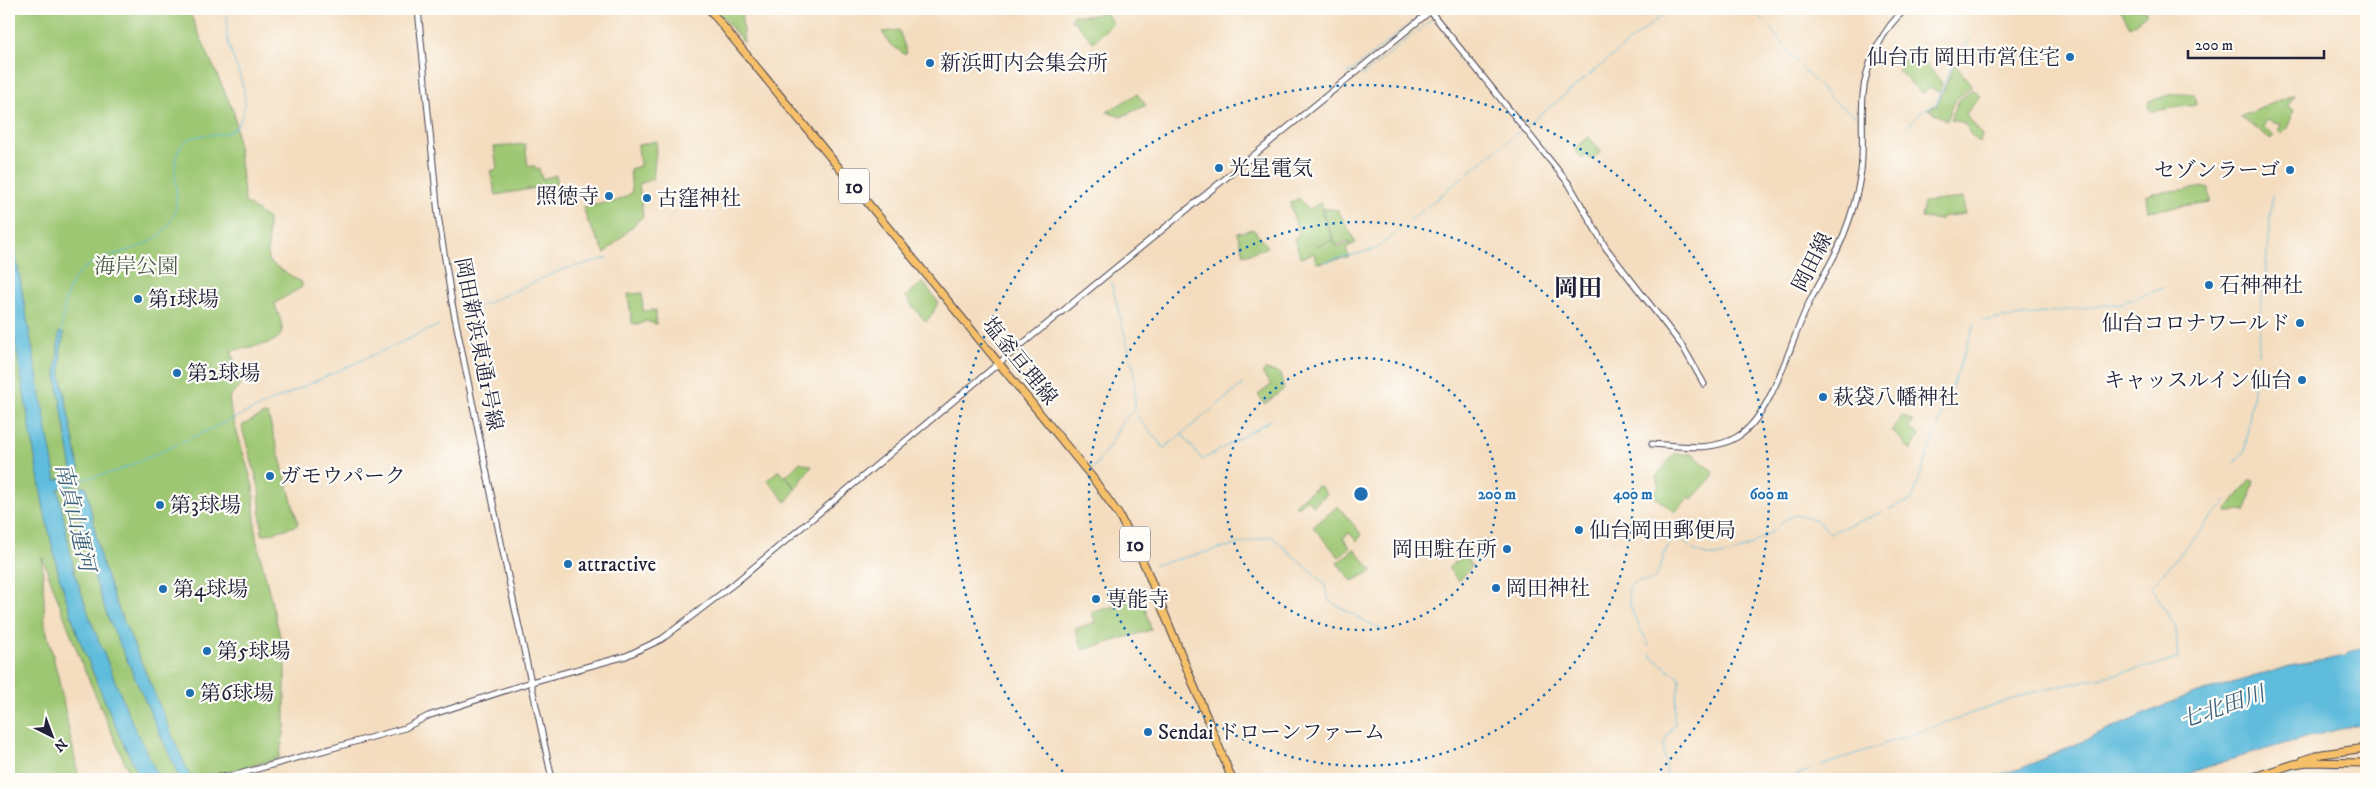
<svg xmlns="http://www.w3.org/2000/svg" width="2375" height="788" font-family="'IM FELL DW Pica','Noto Serif JP',serif">
  <style>
    .green { fill: #9ec773; stroke: #607457 }
    .water { fill: #5ebcdc; stroke: #406f8c }
    .lines { fill: none; stroke-linecap: round; stroke-linejoin: round }
    .stream { stroke: #5ebcdc; stroke-width: 1 }
    .minor-casing { stroke: #423e4f; stroke-width: 7 }
    .major-casing { stroke: #423e4f; stroke-width: 9 }
    .minor { stroke: #fff; stroke-width: 5 }
    .major { stroke: #f6c06b; stroke-width: 7 }
    .ring { fill: none; stroke: #1f6fb2; stroke-width: 2.5; stroke-dasharray: 2.5 5 }
    .poi-dot { fill: #1f6fb2; stroke: #fdfcf7; stroke-width: 2 }
    .labels { text-anchor: middle; stroke-width: 4.5; stroke-linejoin: round; paint-order: stroke }
    .shield { fill: #fdfcf7; stroke: #646373; stroke-width: 1 }
    .shield-label { font-size: 20px; font-weight: bold; fill: #22223b }
    .poi-label { font-size: 21px; fill: #22223b; stroke: #fdfcf7; text-anchor: start }
    .street-label { font-size: 21px; fill: #22223b; stroke: #fdfcf7 }
    .park-label { font-size: 21px; fill: #4d5c4f; stroke: #fdfcf7 }
    .water-label { font-size: 22px; font-style: italic; fill: #3a607b; stroke: #fdfcf7 }
    .quarter-label { font-size: 24px; font-weight: bold; fill: #22223b; stroke: #fdfcf7 }
    .centre { fill: #1f6fb2; stroke: #fdfcf7; stroke-width: 2.5 }
    .ring-label { font-size: 15px; text-anchor: middle; font-weight: bold; fill: #1f6fb2; stroke: #fdfcf7; stroke-width: 4.5; stroke-linejoin: round; paint-order: stroke }
  </style>
  <rect width="100%" height="100%" fill="#fdfcf7"/>
  <filter id="ink" filterUnits="userSpaceOnUse"><feTurbulence type="fractalNoise" baseFrequency=".02" numOctaves="2"/><feDisplacementMap in="SourceGraphic" scale="10" xChannelSelector="R" yChannelSelector="G"/><feConvolveMatrix kernelMatrix="1 2 1 2 8 2 1 2 1" color-interpolation-filters="sRGB"/></filter>
  <filter id="wash" filterUnits="userSpaceOnUse"><feTurbulence type="fractalNoise" baseFrequency=".0096" numOctaves="4" result="noise"/><feDisplacementMap in="SourceGraphic" scale="20" xChannelSelector="R" yChannelSelector="G"/><feGaussianBlur stdDeviation="1.12" result="paint"/><feColorMatrix in="noise" values="0 0 0 0 0 0 0 0 0 0 0 0 0 0 0 0 0 1.4 0 .05"/><feComposite in="paint" operator="in"/></filter>
  <g filter="url(#wash)">
    <rect width="100%" height="100%" fill="#f4ddbf"/>
    <path class="green" d="M9 9H188L234 113 245 202 268 219V261L302 283V287L275 303C276 311 283 322 282 330 280 348 243 345 231 352L242 384 229 398 231 412 253 486 256 538 285 657V728L279 758 226 773 192 776 184 779H132L82 664 42 557 45 625 58 676 79 779H9Z
      M716 9H741L744 43Z
      M2120 9H2143L2147 14 2130 27Z
      M1105 12 1113 23 1093 42 1075 22 1071 21 1073 15 1089 16Z
      M899 30 907 53 904 54 889 43 882 32Z
      M1904 60 1923 67 1926 63 1942 83 1939 92 1929 88 1922 94 1898 71Z
      M1955 64 1972 86 1956 99 1947 121 1928 109 1937 105Z
      M1972 89 1980 96 1966 114 1982 135 1980 143 1970 134 1966 125 1951 119 1959 100Z
      M1137 94 1146 105 1121 117 1107 112Z
      M2172 94H2194L2196 105 2151 111 2148 107 2149 101Z
      M2295 94 2287 107 2294 111 2287 128 2281 134 2278 131 2281 125 2267 120 2263 127 2274 135 2271 139 2240 117Z
      M1589 137 1601 152 1591 160 1587 155 1582 159 1574 149Z
      M657 141 653 179 639 184 643 216 605 253 588 222 583 207 617 201 632 193 630 169 640 166 638 145Z
      M525 144 528 166H535V169L539 168 542 179 556 175 558 184 496 195 490 171 497 169 494 147Z
      M2206 187 2209 188 2210 202 2148 211 2146 196 2154 193Z
      M1299 198 1308 210 1320 203 1322 204V214L1333 240 1315 246 1333 240 1337 247 1348 242 1350 246 1346 248 1349 257 1319 263 1316 262 1314 253 1301 258 1294 239 1299 236 1290 203Z
      M1963 198 1965 214 1941 217V220L1921 218 1924 202Z
      M1323 208 1338 210 1356 243 1351 245 1348 240 1336 245 1323 214Z
      M1253 229 1268 247 1244 255 1237 233Z
      M923 282 938 302 933 313 926 322 909 302V299L905 297Z
      M642 293 643 311 656 310V324L646 321 638 325 632 323 628 294Z
      M1265 370 1280 373 1284 389 1265 404 1258 395 1271 385 1262 373Z
      M264 414 268 415 298 523 296 526 264 535 262 534 259 487 242 428 243 425Z
      M1903 415 1913 422 1909 428 1919 435 1911 451 1892 430Z
      M1674 454H1693L1713 472V476L1692 499 1689 497 1675 512 1652 495 1659 486 1656 477Z
      M800 462 812 466 796 488 786 476Z
      M779 470 796 489 786 502 767 480Z
      M2250 480 2254 481 2246 511 2228 512 2227 509Z
      M1319 485 1327 494 1313 506 1307 499 1297 507 1295 504Z
      M1338 506 1362 535 1357 541 1349 533 1343 538 1350 547 1339 557 1313 527Z
      M1354 549 1373 571 1352 581 1337 563Z
      M1464 556 1472 566 1459 581 1448 568Z
      M1134 594 1146 610 1151 630 1083 650 1075 629 1095 622 1092 612 1123 604 1128 596Z"/>
    <path class="water" d="M9 218 56 480 73 476 56 376 59 332 64 333 61 350V376L82 483 58 489 74 571 92 624 133 725 160 779H141L120 737 79 639 59 576 44 510 9 306Z
      M86 486 101 560 115 601 191 779H180L108 618 94 577 74 488Z
      M2366 646V724C2325 731 2284 744 2243 756 2221 763 2199 768 2178 779H1984L2022 768 2181 698 2290 666 2345 656 2349 652Z"/>
    <g class="lines">
      <path class="stream" d="M1754 9 1764 21
        M1437 14 1444 9
        M1770 28 1798 63
        M1802 68 1831 99 1858 117
        M1348 74 1425 12
        M1362 76 1431 20
        M1528 125 1670 9
        M1908 126 1923 110 1936 104 1954 62 1970 39
        M1408 222 1521 130
        M1324 262 1376 249 1402 228
        M2265 278 2272 195
        M465 313 561 270 608 258
        M1981 321 2122 303 2163 288
        M61 334C63 319 64 302 69 289 86 245 143 261 168 226 188 198 165 170 181 146 199 123 232 150 243 113 251 89 230 59 227 35 226 27 228 17 228 9
        M2258 353 2263 289
        M1136 415 1164 448 1182 434 1202 460 1271 420
        M1938 426 1975 323
        M1182 434 1243 384
        M2235 463 2245 450 2257 361
        M1093 469 1111 443 1123 420 1135 409 1134 370 1111 282
        M80 480 117 471 136 463 439 325
        M1889 509 1912 500 1935 433
        M1778 526C1796 506 1815 517 1830 533L1882 512
        M1154 565 1271 536 1324 583 1329 601 1383 631
        M1649 646C1644 633 1618 595 1633 583 1638 579 1647 582 1653 580 1664 566 1662 549 1674 538 1684 538 1686 546 1694 550 1724 566 1749 546 1774 530
        M1651 654 1652 657 1680 678 1674 715 1675 724C1654 752 1669 753 1666 779
        M1821 766 2030 693 2178 660 2176 629 2151 587 2227 500
        M1785 779 1811 770
        M2281 779 2312 770 2336 771"/>
    </g>
  </g>
  <g filter="url(#ink)">
    <g class="lines">
      <defs>
        <path id="minor" d="M418 9 438 215 452 303 509 581 552 779
          M1430 11 1569 184 1606 248 1683 347 1704 384
          M1652 444C1680 446 1712 452 1737 437 1773 416 1791 338 1810 301 1821 278 1836 257 1844 234 1852 214 1858 192 1861 171 1864 146 1861 121 1863 95 1865 66 1883 27 1906 9
          M193 779 232 776 405 728 428 716 531 682 626 656 662 639 735 583 999 363 1433 9"/>
        <path id="major" d="M709 9 1092 477 1119 515 1145 566 1232 779
          M2303 760 2322 754 2366 748
          M2247 779 2294 764 2308 762 2366 763"/>
      </defs>
      <use href="#minor" class="minor-casing"/>
      <use href="#major" class="major-casing"/>
      <use href="#minor" class="minor"/>
      <use href="#major" class="major"/>
    </g>
  </g>
  <g class="ring">
    <circle cx="1361" cy="494" r="136"/>
    <circle cx="1361" cy="494" r="272"/>
    <path d="M1068 777A408 408 0 1 1 1654 777"/>
  </g>
  <g class="poi-dot">
    <circle cx="2070" cy="57" r="5"/>
    <circle cx="930" cy="63" r="5"/>
    <circle cx="1219" cy="168" r="5"/>
    <circle cx="2290" cy="170" r="5"/>
    <circle cx="609" cy="196" r="5"/>
    <circle cx="647" cy="198" r="5"/>
    <circle cx="2209" cy="285" r="5"/>
    <circle cx="138" cy="299" r="5"/>
    <circle cx="2300" cy="323" r="5"/>
    <circle cx="177" cy="373" r="5"/>
    <circle cx="2302" cy="380" r="5"/>
    <circle cx="1823" cy="397" r="5"/>
    <circle cx="270" cy="476" r="5"/>
    <circle cx="160" cy="505" r="5"/>
    <circle cx="1579" cy="530" r="5"/>
    <circle cx="1507" cy="549" r="5"/>
    <circle cx="568" cy="564" r="5"/>
    <circle cx="1496" cy="588" r="5"/>
    <circle cx="163" cy="589" r="5"/>
    <circle cx="1096" cy="599" r="5"/>
    <circle cx="207" cy="651" r="5"/>
    <circle cx="190" cy="693" r="5"/>
    <circle cx="1148" cy="732" r="5"/>
  </g>
  <g class="labels">
    <g class="shield">
      <rect x="839" y="168.5" width="30" height="35" rx="4"/>
      <rect x="1120" y="526.5" width="30" height="35" rx="4"/>
    </g>
    <g class="shield-label">
      <text x="854" y="193">10</text>
      <text x="1135" y="551">10</text>
    </g>
    <g class="poi-label">
      <text x="2060" y="64" text-anchor="end">仙台市 岡田市営住宅</text>
      <text x="940" y="70">新浜町内会集会所</text>
      <text x="1229" y="175">光星電気</text>
      <text x="2280" y="177" text-anchor="end">セゾンラーゴ</text>
      <text x="599" y="203" text-anchor="end">照徳寺</text>
      <text x="657" y="205">古窪神社</text>
      <text x="2219" y="292">石神神社</text>
      <text x="148" y="306">第1球場</text>
      <text x="2290" y="330" text-anchor="end">仙台コロナワールド</text>
      <text x="187" y="380">第2球場</text>
      <text x="2292" y="387" text-anchor="end">キャッスルイン仙台</text>
      <text x="1833" y="404">萩袋八幡神社</text>
      <text x="280" y="483">ガモウパーク</text>
      <text x="170" y="512">第3球場</text>
      <text x="1589" y="537">仙台岡田郵便局</text>
      <text x="1497" y="556" text-anchor="end">岡田駐在所</text>
      <text x="578" y="571">attractive</text>
      <text x="1506" y="595">岡田神社</text>
      <text x="173" y="596">第4球場</text>
      <text x="1106" y="606">専能寺</text>
      <text x="217" y="658">第5球場</text>
      <text x="200" y="700">第6球場</text>
      <text x="1158" y="739">Sendai ドローンファーム</text>
    </g>
    <g class="street-label">
      <text transform="translate(1812 262) rotate(-63)" y="7">岡田線</text>
      <text transform="translate(479 344) rotate(79)" y="7">岡田新浜東通1号線</text>
      <text transform="translate(1020 361) rotate(51)" y="7">塩釜亘理線</text>
    </g>
    <g class="park-label">
      <text x="136" y="273">海岸公園</text>
    </g>
    <g class="water-label">
      <text transform="translate(76 517) rotate(77)" y="8">南貞山運河</text>
      <text transform="translate(2222 706) rotate(-19)" y="8">七北田川</text>
    </g>
    <g class="quarter-label">
      <text x="1578" y="296">岡田</text>
    </g>
  </g>
  <circle cx="1361" cy="494" r="8" class="centre"/>
  <g class="ring-label">
    <text x="1497" y="499">200 m</text>
    <text x="1633" y="499">400 m</text>
    <text x="1769" y="499">600 m</text>
  </g>
  <rect width="2375" height="788" fill="none" stroke="#fdfcf7" stroke-width="30"/>
  <g transform="translate(52 736) rotate(138)" stroke="#fdfcf7" stroke-width="4" paint-order="stroke">
  <path d="M0-4L9 19L0 12L-9 19Z" fill="#22223b"/>
  <text y="-8" font-size="14" font-weight="bold" text-anchor="middle" fill="#22223b">N</text>
  </g>
  <path d="M2188 50v8h136v-8" fill="none" stroke="#22223b" stroke-width="2.5"/>
  <text x="2195" y="50" font-size="15" fill="#22223b" stroke="#fdfcf7" stroke-width="4" paint-order="stroke">200 m</text>
</svg>
